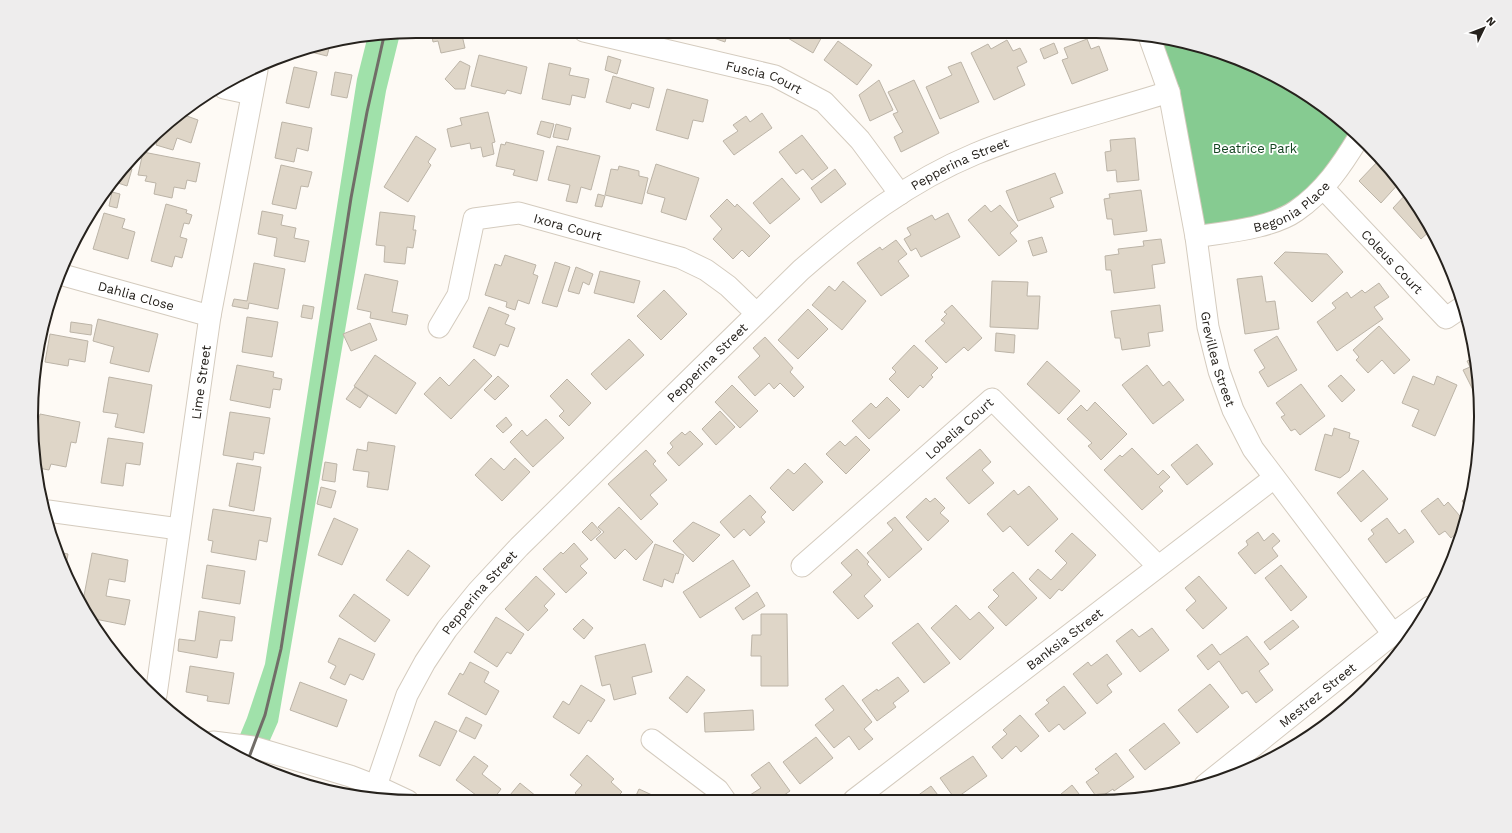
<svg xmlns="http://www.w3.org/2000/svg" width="1512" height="833" font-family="'Work Sans',sans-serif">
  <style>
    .green { fill: #a0e1aa }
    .forest { fill: #86cb91 }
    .building { fill: #dfd6c8; stroke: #bcb4a7 }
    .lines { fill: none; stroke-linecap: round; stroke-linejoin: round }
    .minor-casing { stroke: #d4cbbe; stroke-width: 23 }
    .minor { stroke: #fff; stroke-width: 21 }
    .rail { stroke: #716d68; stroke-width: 3 }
    .labels { text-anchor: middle; stroke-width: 3.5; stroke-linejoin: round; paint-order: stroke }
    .street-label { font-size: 13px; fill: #26221d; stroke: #fff }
    .park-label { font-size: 13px; fill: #134520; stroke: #fff }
    .rim { fill: none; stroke: #26221d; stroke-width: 2 }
  </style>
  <rect width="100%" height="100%" fill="#fefaf5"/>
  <path class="green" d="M400 34 386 91 278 722 259 765 232 754 247 718 265 664 357 79 367 39Z"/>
  <path class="forest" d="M1163 39 1196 44 1288 83 1350 127 1359 136 1323 188 1274 221 1197 244Z"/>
  <path class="building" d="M431 31H461L465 48 441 53 438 41 433 42Z
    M712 31H728L725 42 711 37Z
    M776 31H825L813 53Z
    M1087 39 1091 49 1099 46 1108 70 1072 84 1062 60 1068 58 1064 48Z
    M1007 40 1013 51 1020 48 1027 62 1017 67 1025 85 994 100 971 53 988 44 991 49Z
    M838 41 872 65 857 85 824 60Z
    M1054 43 1058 53 1044 59 1040 49Z
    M330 45 327 56 303 50Z
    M479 55 527 67 521 94 507 90 505 94 471 86Z
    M608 56 621 60 617 74 605 70Z
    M460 61 470 66 465 89H455L445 79Z
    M961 62 979 102 940 119 926 87 952 75 948 67Z
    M549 63 571 68 569 75 589 79 585 98 572 95 570 105 542 99Z
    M294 67 317 72 309 108 286 103Z
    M335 72 352 75 347 98 331 95Z
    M613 76 654 88 649 108 632 103 630 109 606 102Z
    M879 80 893 110 870 121 859 95Z
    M914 80 939 133 901 152 894 137 903 132 893 114 898 112 888 92Z
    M667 89 708 100 703 122 693 120 688 139 656 130Z
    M184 110H185L184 115 198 120 191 143 177 138 173 150 156 145 159 135Z
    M488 112 495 142 492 143 494 154 483 157 481 147 471 149 470 143 451 147 447 129 462 125 460 118Z
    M762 113 772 128 734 155 723 141 738 131 733 125 746 116 750 122Z
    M541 121 554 124 550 138 537 134Z
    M282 122 312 128 308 151 297 148 294 162 275 158Z
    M556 124 571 128 568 140 553 137Z
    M802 135 828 168 812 180 803 169 796 174 779 152Z
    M416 136 436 149 428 162 431 165 408 202 384 187Z
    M1135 138 1139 180 1117 182 1116 170 1107 171 1105 152 1111 151 1110 140Z
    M506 142 544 151 537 181 513 175 515 170 496 166 501 144 505 145Z
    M557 146 600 156 591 190 581 187 577 203 566 201 570 185 548 180Z
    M143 152 200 163 196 182 187 180 185 189 174 187 172 198 154 194 156 183 145 181 147 176 138 175Z
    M1380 159 1401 181 1381 203 1359 181Z
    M656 164 699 178 686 220 661 212 665 198 647 193Z
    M281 165 312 172 308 187 301 186 296 209 272 204Z
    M619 166 639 171V176L648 178 642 204 605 195 611 169 618 170Z
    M128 168 132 169 127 186 115 182Z
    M835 169 846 184 821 203 811 188Z
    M1055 173 1063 193 1050 198 1054 207 1018 221 1006 191Z
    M782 178 800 199 770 224 753 203Z
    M1141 190 1147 231 1114 235 1112 219H1107L1104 199 1110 198 1109 194Z
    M112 192 120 194 117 208 109 206Z
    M1408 192 1431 230 1421 239 1393 208Z
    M598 194 605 196 602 207 595 206Z
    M727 199 735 207 737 204 770 236 749 257 742 250 733 259 713 239 722 229 710 216Z
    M166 204 187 210 186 213 192 215 189 224 184 223 180 237 187 239 182 258 175 256 172 267 151 261Z
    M985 205 991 212 1000 205 1018 226 1010 233 1017 241 999 256 968 220Z
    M262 211 283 215 281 225 296 228 294 238 309 241 305 262 274 256 277 238 258 234Z
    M380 212 415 216 413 230H416L413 248 407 247 405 264 384 262 385 246 376 245Z
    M104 213 125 219 122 228 135 232 128 259 93 249Z
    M948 213 960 237 921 257 916 248 911 251 904 239 911 235 907 228 932 215 935 220Z
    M1042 237 1047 252 1033 256 1028 241Z
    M1161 239 1165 263 1152 265 1155 288 1114 293 1111 270H1106L1105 256 1119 254 1118 249 1144 246 1143 241Z
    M896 240 907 254 898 261 909 276 881 296 857 263 880 247 882 250Z
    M1285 252 1327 254 1343 272 1312 302 1274 263Z
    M505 255 536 265 533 274 538 276 529 304 518 300 515 310 506 307 507 302 485 295 495 264 501 266Z
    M555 262 570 267 557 307 542 303Z
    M254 263 285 269 278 309 249 303 248 309 232 306 234 299 247 301Z
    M576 267 593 274 589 285 583 282 579 294 568 291Z
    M600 271 640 281 634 303 594 293Z
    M365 274 398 281 392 312 408 315 406 325 370 318 371 312 357 309Z
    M1262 276 1266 302 1275 301 1279 329 1245 334 1237 279Z
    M843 281 866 301 842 330 812 305 829 286 835 291Z
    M992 281 1028 282 1027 296H1040L1038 329 990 327Z
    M1379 283 1389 297 1374 307 1383 319 1337 351 1317 322 1336 308 1332 303 1347 292 1351 298 1362 290 1365 293Z
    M664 290 687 314 661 340 637 316Z
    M303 305 314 307 312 319 301 317Z
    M952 305 982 338 968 351 964 347 946 363 925 341 945 323 941 320 947 314 944 312Z
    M1160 305 1163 331 1148 333 1150 346 1122 350 1120 338H1115L1111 311Z
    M489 307 509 315 505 324 515 328 508 347 500 344 495 356 473 347Z
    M808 309 828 329 798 359 778 340Z
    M247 317 278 322 272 357 242 352Z
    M98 319 158 334 149 372 110 363 114 347 93 341Z
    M71 322 92 325 91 335 70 332Z
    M370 323 377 340 351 351 343 334Z
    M1379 326 1410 360 1394 374 1382 360 1368 373 1356 360 1359 357 1353 350Z
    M996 333 1015 335 1014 353 995 351Z
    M50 334 88 341 85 362 69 359 68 366 45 362Z
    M1277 336 1297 370 1268 387 1259 372 1265 368 1254 350Z
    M765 337 793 368 790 372 804 387 794 397 780 383 774 389 769 383 755 396 738 377 760 356 753 348Z
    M629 339 644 355 606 390 591 374Z
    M914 345 938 368 931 375 933 377 923 388 920 385 908 398 889 379 896 372 892 368Z
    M375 355 416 383 396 414 354 386Z
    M1475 358 1479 386 1473 390 1463 370 1470 367 1467 361Z
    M474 359 492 376 451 419 424 394 440 377 449 386Z
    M1047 361 1080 391 1059 414 1027 384Z
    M237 365 274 372 273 377 282 379 280 390 273 389 270 408 230 400Z
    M1147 365 1163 386 1169 381 1184 400 1153 424 1122 385Z
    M1341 375 1355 390 1342 402 1328 386Z
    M498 376 509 386 495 400 484 390Z
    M1413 376 1434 385 1437 376 1457 385 1435 436 1412 426 1419 410 1402 403Z
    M109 377 152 385 144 433 115 427 118 414 103 412Z
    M567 379 591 403 569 426 559 416 564 411 550 396Z
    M1301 384 1325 416 1300 435 1295 429 1291 431 1281 417 1285 415 1276 403Z
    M732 385 758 411 740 428 715 402Z
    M355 387 368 396 360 408 346 399Z
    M887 397 900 410 869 439 852 421 871 403 876 408Z
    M1095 402 1127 434 1101 460 1088 446 1092 443 1067 419 1081 405 1087 411Z
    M720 411 735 427 716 445 702 429Z
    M230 412 270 418 264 454 254 452 253 460 223 455Z
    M40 414 80 422 76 443 71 442 66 467 51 464 49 470 38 468 33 447Z
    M506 417 512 425 503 433 496 426Z
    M546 419 564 438 533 467 510 442 522 430 527 436Z
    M1334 428 1350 433 1349 438 1359 441 1349 471 1340 478 1315 470 1325 434 1332 436Z
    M690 431 703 444 679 466 667 453 673 447 670 443 682 432 685 435Z
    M856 436 870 450 846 474 826 454 840 441 845 446Z
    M108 438 143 443 140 465 126 463 123 486 101 483Z
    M368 442 395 446 388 490 367 487 369 472 353 470 357 449 367 451Z
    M1197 444 1213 464 1187 485 1171 465Z
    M1132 448 1158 475 1163 470 1170 477 1159 487 1163 491 1142 510 1104 470 1120 455 1122 457Z
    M980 449 991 462 982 470 994 483 969 504 946 478Z
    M646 450 656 461 653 464 667 480 650 495 658 504 641 520 608 484Z
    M491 458 504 470 515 458 530 472 502 501 475 475Z
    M325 462 337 464 335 482 322 480Z
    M237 463 261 467 254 511 229 506Z
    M805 463 823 482 793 511 770 488 788 469 794 474Z
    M1363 470 1388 499 1361 522 1337 493Z
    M1029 486 1058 519 1028 546 1010 526 1003 532 987 514 1014 490 1018 495Z
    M321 487 336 491 331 508 317 504Z
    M1471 494 1468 509 1462 501Z
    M750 495 766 512 761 517 765 522 750 536 744 529 734 538 720 522Z
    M926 498 930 502 935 498 945 508 940 513 949 521 928 541 906 517Z
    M1438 498 1444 506 1448 502 1465 522 1463 528 1451 538 1445 531 1439 535 1421 511Z
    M619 507 653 542 636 560 625 549 615 559 596 539 604 532 598 527Z
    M213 509 271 518 267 542 259 540 256 560 211 552 213 541 208 540Z
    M895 517 922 549 889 578 867 553 893 530 887 523Z
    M334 518 358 529 342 565 318 555Z
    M1387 518 1399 534 1405 529 1414 542 1386 563 1368 539 1374 534 1371 530Z
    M592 522 601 532 591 541 582 532Z
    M693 522 720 535 693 562 673 541Z
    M1258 532 1264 541 1273 533 1280 541 1272 548 1278 556 1255 574 1238 553 1248 545 1246 541Z
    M1072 533 1096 555 1062 591 1059 589 1050 599 1029 579 1038 569 1051 580 1067 563 1055 551Z
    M574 543 588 559 580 566 587 573 566 593 543 569 561 552 563 554Z
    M655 544 684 555 678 574 676 573 673 583 664 579 662 587 643 580Z
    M857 549 869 562 867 564 881 580 864 596 873 606 858 619 833 592 852 575 841 563Z
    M408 550 430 566 408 596 386 580Z
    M58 552 68 554 65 571 60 564Z
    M92 553 128 560 125 582 109 579 106 596 130 600 125 625 95 619 92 615 93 612 90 611 83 601Z
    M733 560 750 586 700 618 683 592Z
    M207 565 245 571 240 604 202 598Z
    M1281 565 1307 597 1291 611 1265 578Z
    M1013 572 1037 598 1006 626 988 607 999 596 993 590Z
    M536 576 555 594 544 606 548 610 528 631 505 609Z
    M1199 576 1227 608 1203 629 1186 610 1196 601 1185 588Z
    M757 592 765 606 743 620 735 608Z
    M354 594 390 620 375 642 339 616Z
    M956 605 970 620 979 612 994 628 960 660 931 628Z
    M199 611 235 617 232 641 220 640 217 658 178 651 179 639 195 641Z
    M761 614H787L788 686H761V656H751L752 635H761Z
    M496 617 524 634 511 654 507 652 497 667 474 652Z
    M583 619 593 628 584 639 573 629Z
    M1293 620 1299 627 1270 650 1264 642Z
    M918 623 950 663 924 683 892 643Z
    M1152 628 1169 650 1140 672 1116 641 1132 629 1139 637Z
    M1247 636 1269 664 1259 671 1273 690 1256 703 1247 691 1242 694 1219 661 1208 670 1197 656 1212 644 1220 655Z
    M339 638 375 654 363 680 350 674 345 685 330 678 336 666 328 662Z
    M645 644 652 672 632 677 636 694 614 700 610 684 602 686 595 656Z
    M1107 654 1122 674 1107 685 1112 692 1097 704 1073 674 1088 662 1091 666Z
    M470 662 489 672 484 682 499 691 486 715 448 694 460 673 463 675Z
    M190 666 234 673 229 704 207 701 208 696 186 692Z
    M687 676 705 690 687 713 669 698Z
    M898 677 909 691 893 703 896 707 877 721 862 700 877 689 878 691Z
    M300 682 347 700 337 727 290 710Z
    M1210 684 1229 707 1197 733 1178 710Z
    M581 685 605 700 591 722 588 720 579 734 553 717 563 701 569 705Z
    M843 685 872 722 864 729 873 739 859 750 849 736 834 748 815 725 834 710 825 699Z
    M1064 686 1086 713 1064 730 1059 724 1049 732 1035 714 1049 703 1046 700Z
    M753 710 754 730 705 732 704 713Z
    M1020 715 1039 736 1021 752 1016 746 1002 759 992 747 1007 734 1003 730Z
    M466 717 482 725 475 739 459 731Z
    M435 721 457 731 440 766 419 756Z
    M1164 723 1180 743 1145 770 1129 750Z
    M816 737 833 758 800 784 783 762Z
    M1116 753 1134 777 1114 791 1113 789 1098 799 1086 782 1099 773 1095 769Z
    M587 755 614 779 611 782 622 792 614 800 584 801 575 793 582 785 570 775Z
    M474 756 488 766 482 774 501 789 492 801H484L456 780Z
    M973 756 987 776 955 799 940 778Z
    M769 762 790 791 777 800H753L750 795 761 788 751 775Z
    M520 783 542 801H505Z
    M1072 785 1083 799H1055Z
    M931 786 941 799H913Z
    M639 789 663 800H634Z"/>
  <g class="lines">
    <defs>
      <g id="minor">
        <path id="s1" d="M584 31 775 76 824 102 860 140 900 194"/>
        <path id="s2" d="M1149 36 1169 92 1196 237 1208 327 1219 371 1233 410 1253 449 1393 634"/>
        <path d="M224 88 252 94"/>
        <path id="s3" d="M1323 188 1446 318 1464 306"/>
        <path id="s4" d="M1196 237C1226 232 1272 228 1296 211 1324 192 1342 165 1359 137"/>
        <path id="s5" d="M63 275 210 316"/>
        <path id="s6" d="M439 327 458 295 474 219 519 213 681 258 706 270 728 286 756 313"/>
        <path d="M48 511 179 529"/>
        <path id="s7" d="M802 566 992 399 1158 566"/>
        <path id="s8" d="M156 695 210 316 257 70"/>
        <path d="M652 740 718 790 725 800"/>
        <path d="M213 742 253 747 350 776 376 786 408 801"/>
        <path id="s9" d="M1205 785 1393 634 1430 607"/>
        <path id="s10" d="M376 786 407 695 425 662 447 629 478 591 519 547 801 270C854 224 910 181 975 154 1036 129 1105 112 1169 92"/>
        <path id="s11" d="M854 800 1274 478"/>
      </g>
    </defs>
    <use href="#minor" class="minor-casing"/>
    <use href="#minor" class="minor"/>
    <path class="rail" d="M248 760 265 715 281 649 351 198 367 112 384 36"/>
  </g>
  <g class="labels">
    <g class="street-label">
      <text dy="5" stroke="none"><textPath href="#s1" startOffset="186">Fuscia Court</textPath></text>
      <text dy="5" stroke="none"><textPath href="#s10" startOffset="870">Pepperina Street</textPath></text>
      <text dy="5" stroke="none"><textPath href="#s4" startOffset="102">Begonia Place</textPath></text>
      <text dy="5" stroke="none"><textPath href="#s6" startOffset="211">Ixora Court</textPath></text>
      <text dy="5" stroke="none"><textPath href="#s3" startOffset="101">Coleus Court</textPath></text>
      <text dy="5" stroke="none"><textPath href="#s5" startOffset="76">Dahlia Close</textPath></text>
      <text dy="5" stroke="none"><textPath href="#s2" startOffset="331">Grevillea Street</textPath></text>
      <text dy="5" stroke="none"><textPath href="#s10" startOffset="546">Pepperina Street</textPath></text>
      <text dy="5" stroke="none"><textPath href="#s8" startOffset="316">Lime Street</textPath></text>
      <text dy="5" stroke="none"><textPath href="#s7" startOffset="209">Lobelia Court</textPath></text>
      <text dy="5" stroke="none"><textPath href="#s10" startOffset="222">Pepperina Street</textPath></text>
      <text dy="5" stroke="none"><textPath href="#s11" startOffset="265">Banksia Street</textPath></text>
      <text dy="5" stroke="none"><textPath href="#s9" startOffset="144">Mestrez Street</textPath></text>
    </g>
    <g class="park-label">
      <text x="1255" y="153">Beatrice Park</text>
    </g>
  </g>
  <path d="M0 0H1512V833H0ZM416 38H1096A378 378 0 0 1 1474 416V417A378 378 0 0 1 1096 795H416A378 378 0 0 1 38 417V416A378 378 0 0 1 416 38Z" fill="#eeeded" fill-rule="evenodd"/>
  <path class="rim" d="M416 38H1096A378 378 0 0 1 1474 416V417A378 378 0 0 1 1096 795H416A378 378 0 0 1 38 417V416A378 378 0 0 1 416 38Z"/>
  <g transform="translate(1484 28) rotate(47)" stroke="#ffffff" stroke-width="3" paint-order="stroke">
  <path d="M0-3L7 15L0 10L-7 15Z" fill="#26221d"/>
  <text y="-6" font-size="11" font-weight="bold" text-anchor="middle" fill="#26221d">N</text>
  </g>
</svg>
